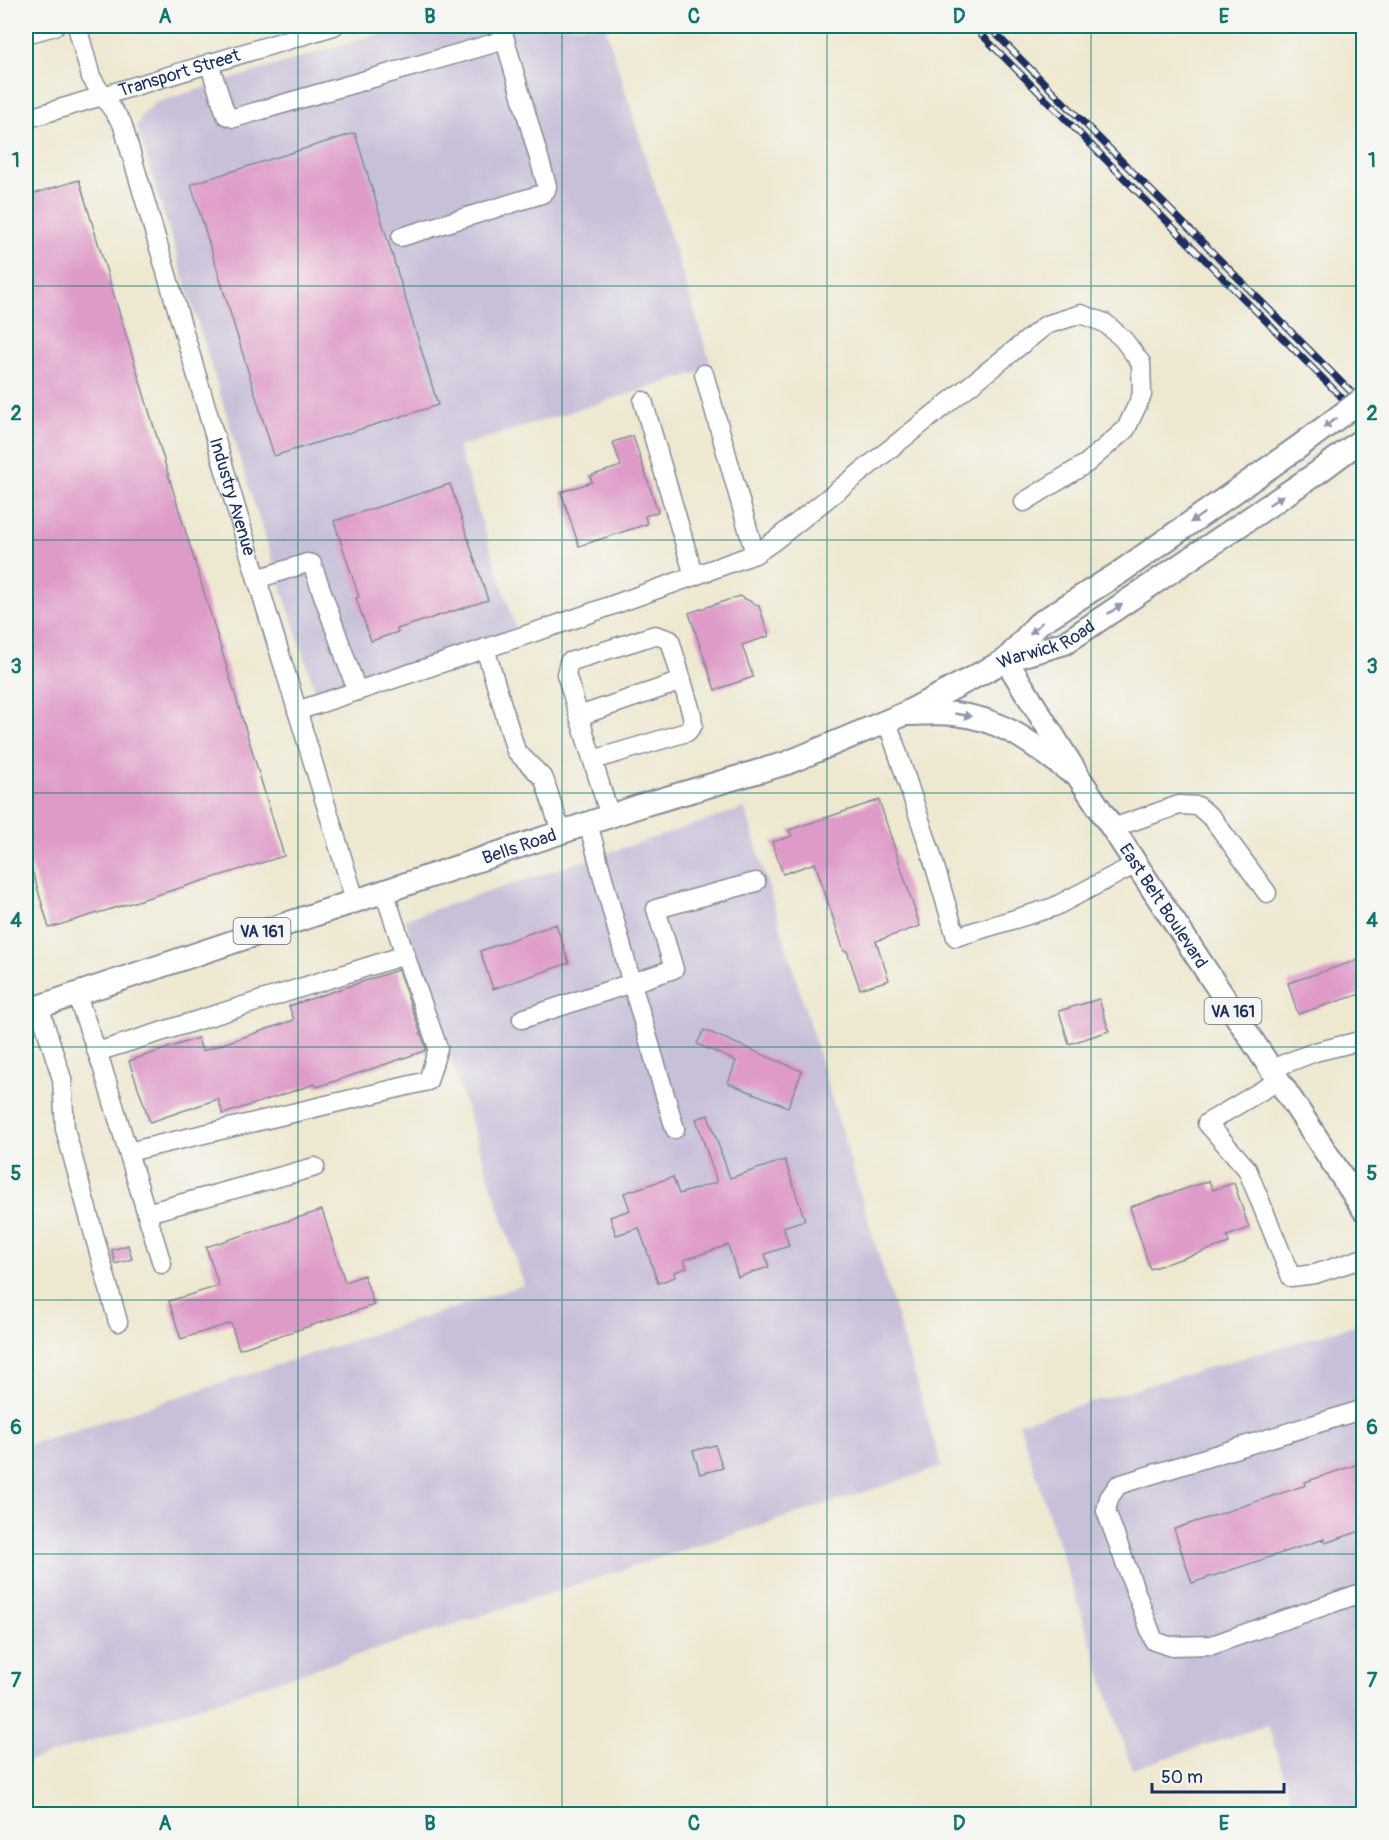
<svg xmlns="http://www.w3.org/2000/svg" width="1389" height="1840" font-family="Pangolin,sans-serif">
  <style>
    .industrial { fill: #c8bfd8 }
    .building { fill: #df9bc8 }
    .lines { fill: none; stroke-linecap: round; stroke-linejoin: round }
    .minor-casing { stroke: #848c97; stroke-width: 21 }
    .major-casing { stroke: #848c97; stroke-width: 26 }
    .minor { stroke: #fff; stroke-width: 18 }
    .major { stroke: #fff; stroke-width: 22 }
    .rail-casing { stroke: #1b2f5e; stroke-width: 7 }
    .rail { stroke: #f6f6f2; stroke-width: 4.5; stroke-dasharray: 14; stroke-linecap: butt }
    .major-bridge-casing { stroke: #848c97; stroke-width: 26; stroke-linecap: butt }
    .major-bridge { stroke: #fff; stroke-width: 22 }
    .oneway { fill: #8d97ae }
    .grid { fill: none; stroke: #0f766e; stroke-width: 1.5; stroke-opacity: 0.55 }
    .labels { text-anchor: middle; stroke-width: 4.5; stroke-linejoin: round; paint-order: stroke }
    .shield { fill: #f6f6f2; stroke: #5d6b8a; stroke-width: 1.5 }
    .shield-label { font-size: 16px; font-weight: bold; fill: #1b2f5e }
    .street-label { font-size: 18px; fill: #1b2f5e; stroke: #f6f6f2 }
    .neatline { fill: none; stroke: #0f766e; stroke-width: 2 }
    .grid-label { font-size: 20px; text-anchor: middle; font-weight: bold; fill: #0f766e }
  </style>
  <rect width="100%" height="100%" fill="#f6f6f2"/>
  <filter id="ink" filterUnits="userSpaceOnUse"><feTurbulence type="fractalNoise" baseFrequency=".0167" numOctaves="2"/><feDisplacementMap in="SourceGraphic" scale="12" xChannelSelector="R" yChannelSelector="G"/><feConvolveMatrix kernelMatrix="1 2 1 2 8 2 1 2 1" color-interpolation-filters="sRGB"/></filter>
  <filter id="wash" filterUnits="userSpaceOnUse"><feTurbulence type="fractalNoise" baseFrequency=".008" numOctaves="4" result="noise"/><feDisplacementMap in="SourceGraphic" scale="24" xChannelSelector="R" yChannelSelector="G"/><feGaussianBlur stdDeviation="1.35" result="paint"/><feColorMatrix in="noise" values="0 0 0 0 0 0 0 0 0 0 0 0 0 0 0 0 0 1.4 0 .05"/><feComposite in="paint" operator="in"/></filter>
  <g filter="url(#wash)">
    <rect width="100%" height="100%" fill="#eee8d0"/>
    <path class="industrial" d="M403 26H605L712 368 458 447 516 629 316 693 256 510 137 127 141 116 155 103Z
      M745 808 942 1467 26 1762V1446L524 1285 405 919Z
      M1363 1323V1814H1296L1268 1725 1132 1769 1019 1423Z"/>
    <g id="blocks">
      <path class="building" d="M355 133 438 405 274 456 191 184Z
        M79 180 284 856 49 928 26 849V196Z
        M633 436 658 512 645 516 647 524 579 546 561 492 592 482 590 476 621 466 613 442Z
        M450 484 488 600 397 629 398 632 371 641 356 598 359 597 334 521Z
        M740 596 759 606 769 636 742 645 753 677 715 690 689 613Z
        M879 800 920 926 876 941 889 980 860 989 847 951H844L815 863 783 874 772 842 792 836 789 830Z
        M556 924 569 963 493 989 480 951Z
        M1364 958V993L1298 1014 1288 983Z
        M398 970 426 1048 425 1051 317 1087 315 1084 223 1114 218 1099 150 1122 129 1061 198 1038 202 1051 294 1020 289 1006Z
        M1099 999 1109 1031 1069 1044 1059 1011Z
        M704 1030 802 1071 788 1107 728 1083 736 1061 697 1044Z
        M708 1115 730 1178 785 1160 805 1220 783 1227 789 1246 765 1254 769 1267 738 1277 728 1245 684 1260 687 1268 674 1272 675 1277 658 1283 639 1228 616 1235 610 1217 630 1210 624 1193 673 1177 679 1194 717 1182 696 1119Z
        M1209 1181 1213 1190 1234 1183 1249 1228 1227 1236 1229 1243 1150 1269 1130 1207Z
        M322 1210 345 1282 364 1275 374 1305 239 1349 231 1323 181 1339 169 1301 219 1286 206 1247Z
        M128 1245 132 1259 115 1264 112 1250Z
        M715 1445 723 1468 700 1474 693 1451Z
        M1364 1462V1530L1325 1543 1324 1539 1192 1583 1174 1529 1306 1485 1305 1482Z"/>
    </g>
  </g>
  <g filter="url(#ink)">
    <use href="#blocks" fill-opacity="0" stroke="#848c97" stroke-width="1.5"/>
    <g class="lines">
      <defs>
        <g id="minor">
          <path id="s1" d="M77 26 91 77 103 96 122 123 257 579 355 900"/>
          <path d="M26 34 55 26"/>
          <path d="M209 63 226 115 234 118 505 40"/>
          <path id="s2" d="M26 119 334 26"/>
          <path d="M401 237 542 194 546 190 547 186 501 26"/>
          <path d="M704 374 755 554"/>
          <path d="M643 401 694 576"/>
          <path d="M257 579 307 563 312 564 357 691"/>
          <path d="M485 648 516 751 544 779 561 832"/>
          <path d="M297 711 571 620 755 554 774 541 1046 325 1081 314 1105 323 1123 339 1141 363 1142 395 1126 429 1087 463 1024 502"/>
          <path d="M579 716 682 681"/>
          <path d="M887 721 930 850 956 937 1054 907 1136 864"/>
          <path d="M593 760 687 732 693 725 692 715 670 640 655 635 569 662 566 674C581 722 595 769 610 816"/>
          <path d="M588 823 632 984 675 1129"/>
          <path d="M1113 828 1179 805 1198 806 1213 819 1267 893"/>
          <path d="M76 993 102 1066 162 1264"/>
          <path d="M39 1006 62 1079 65 1129 118 1322"/>
          <path d="M522 1019 674 969 656 909 756 882"/>
          <path d="M97 1052 405 955 384 891"/>
          <path d="M1271 1069 1315 1052 1364 1040"/>
          <path d="M1278 1081 1207 1123 1247 1169 1291 1277 1315 1274 1364 1258"/>
          <path d="M128 1152 428 1081 438 1048 405 955"/>
          <path d="M147 1213 315 1167"/>
          <path d="M1364 1409 1118 1485 1109 1498 1106 1511 1154 1641 1169 1646 1212 1645 1364 1592"/>
        </g>
        <g id="major">
          <path id="s3" d="M1006 660 1080 779 1364 1210"/>
          <path d="M1006 660 1038 624 1119 573 1297 448"/>
          <path d="M908 714C923 714 939 712 954 714 1001 718 1033 744 1069 771"/>
          <path id="s4" d="M26 1011 646 804 787 763 904 714 1006 660 1065 643 1317 473 1364 438"/>
        </g>
      </defs>
      <use href="#minor" class="minor-casing"/>
      <use href="#major" class="major-casing"/>
      <use href="#minor" class="minor"/>
      <use href="#major" class="major"/>
      <defs>
        <path id="rail" d="M973 26 1364 420
          M988 26 1364 405"/>
      </defs>
      <use href="#rail" class="rail-casing"/>
      <use href="#rail" class="rail"/>
      <defs>
        <path id="major-bridge" d="M1297 448 1364 398"/>
      </defs>
      <use href="#major-bridge" class="major-bridge-casing"/>
      <use href="#major-bridge" class="major-bridge"/>
    </g>
    <defs><path id="oneway-solid" d="M-6-.8H1V-3.2L6.5 0L1 3.2V.8H-6Z" transform="scale(1.5)"/></defs>
    <g class="oneway">
      <use href="#oneway-solid" transform="translate(1330 423) rotate(143)"/>
      <use href="#oneway-solid" transform="translate(1276 500) rotate(-34)"/>
      <use href="#oneway-solid" transform="translate(1197 518) rotate(145)"/>
      <use href="#oneway-solid" transform="translate(1115 609) rotate(-34)"/>
      <use href="#oneway-solid" transform="translate(1036 628) rotate(137)"/>
      <use href="#oneway-solid" transform="translate(963 715) rotate(10)"/>
    </g>
  </g>
  <path class="grid" d="M298 26V1814M562 26V1814M827 26V1814M1091 26V1814M26 286H1364M26 540H1364M26 793H1364M26 1047H1364M26 1300H1364M26 1554H1364"/>
  <g class="labels">
    <g class="shield">
      <rect x="233.5" y="918" width="57" height="26" rx="4.5"/>
      <rect x="1204.5" y="998" width="57" height="26" rx="4.5"/>
    </g>
    <g class="shield-label">
      <text x="262" y="937">VA 161</text>
      <text x="1233" y="1017">VA 161</text>
    </g>
    <g class="street-label">
      <text dy="6" stroke="none"><textPath href="#s2" startOffset="160">Transport Street</textPath></text>
      <text dy="6" stroke="none"><textPath href="#s1" startOffset="498">Industry Avenue</textPath></text>
      <text dy="6" stroke="none"><textPath href="#s4" startOffset="1086">Warwick Road</textPath></text>
      <text dy="6" stroke="none"><textPath href="#s4" startOffset="520">Bells Road</textPath></text>
      <text dy="6" stroke="none"><textPath href="#s3" startOffset="292">East Belt Boulevard</textPath></text>
    </g>
  </g>
  <rect width="1389" height="1840" fill="none" stroke="#f6f6f2" stroke-width="66"/>
  <path d="M1152 1783v9h132v-9" fill="none" stroke="#1b2f5e" stroke-width="3"/>
  <text x="1161" y="1783" font-size="18" fill="#1b2f5e" stroke="#f6f6f2" stroke-width="4.5" paint-order="stroke">50 m</text>
  <rect x="33" y="33" width="1323" height="1774" class="neatline"/>
  <g class="grid-label">
    <text x="165" y="23">A</text>
    <text x="430" y="23">B</text>
    <text x="694" y="23">C</text>
    <text x="959" y="23">D</text>
    <text x="1224" y="23">E</text>
    <text x="16" y="167">1</text>
    <text x="1372" y="167">1</text>
    <text x="16" y="420">2</text>
    <text x="1372" y="420">2</text>
    <text x="16" y="673">3</text>
    <text x="1372" y="673">3</text>
    <text x="16" y="927">4</text>
    <text x="1372" y="927">4</text>
    <text x="16" y="1180">5</text>
    <text x="1372" y="1180">5</text>
    <text x="16" y="1434">6</text>
    <text x="1372" y="1434">6</text>
    <text x="16" y="1687">7</text>
    <text x="1372" y="1687">7</text>
    <text x="165" y="1830">A</text>
    <text x="430" y="1830">B</text>
    <text x="694" y="1830">C</text>
    <text x="959" y="1830">D</text>
    <text x="1224" y="1830">E</text>
  </g>
</svg>
